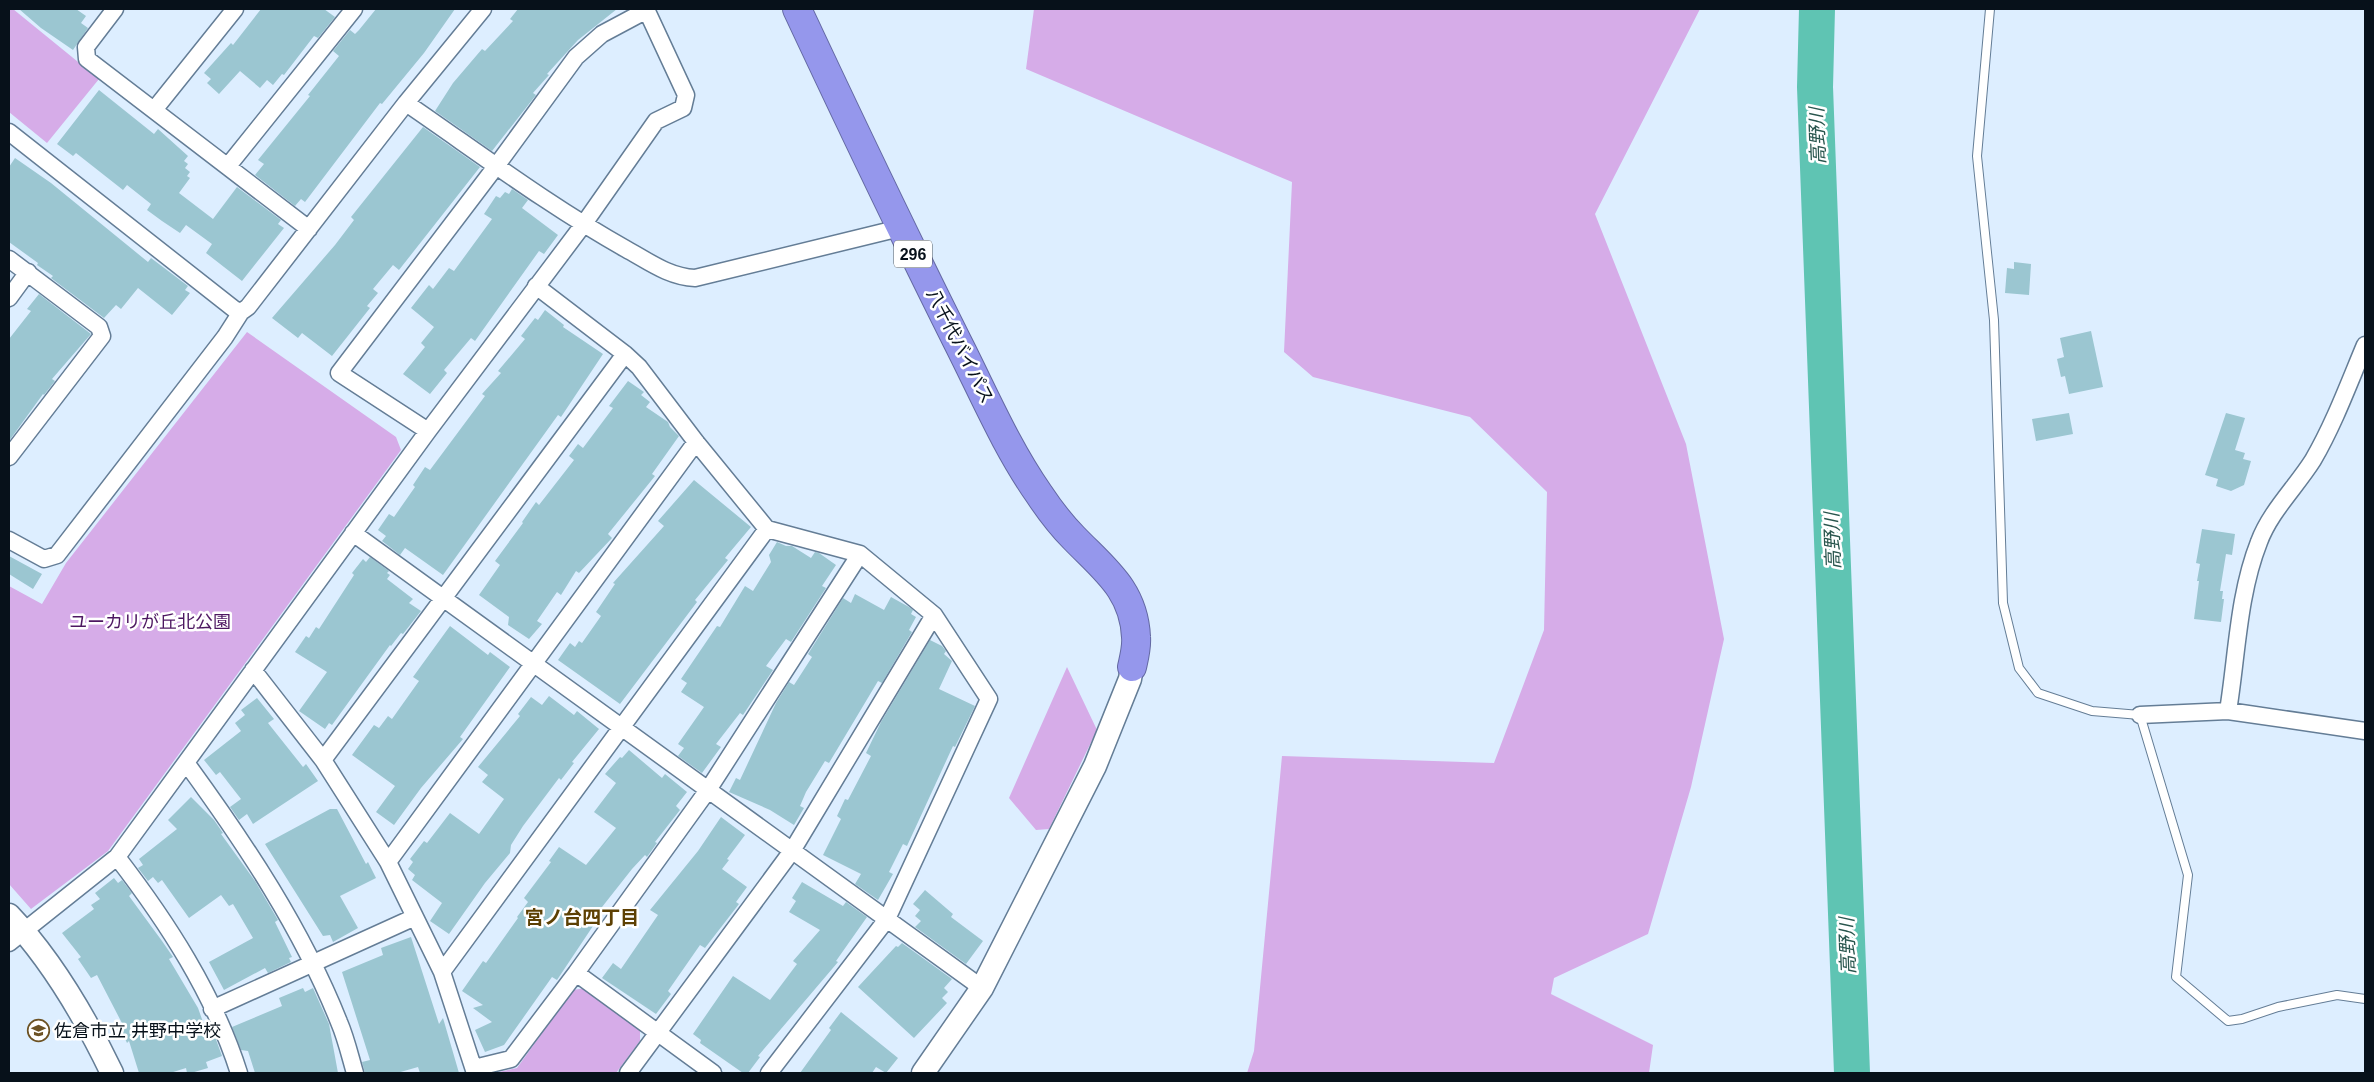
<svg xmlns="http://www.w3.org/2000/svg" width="2374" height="1082" font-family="Helvetica,'Noto Sans JP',sans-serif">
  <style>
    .green { fill: #d6ace8 }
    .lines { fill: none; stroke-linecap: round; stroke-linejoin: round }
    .river { stroke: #5fc4b3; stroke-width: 36 }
    .building { fill: #9bc6d1 }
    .lane-casing { stroke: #647d96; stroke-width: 10 }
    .street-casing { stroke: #647d96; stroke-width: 19 }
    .secondary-casing { stroke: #647d96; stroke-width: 25 }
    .highway-casing { stroke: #6368a2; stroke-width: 30 }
    .lane { stroke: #fff; stroke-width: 8 }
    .street { stroke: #fff; stroke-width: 16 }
    .secondary { stroke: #fff; stroke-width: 22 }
    .highway { stroke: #9597ec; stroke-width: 28 }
    .labels { text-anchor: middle; stroke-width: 5; stroke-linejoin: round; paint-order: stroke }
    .shield { fill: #fff; stroke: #51585f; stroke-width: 1 }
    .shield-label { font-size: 16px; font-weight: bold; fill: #07111a }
    .street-label { font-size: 18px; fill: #07111a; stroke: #fff }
    .park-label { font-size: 18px; fill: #4d1761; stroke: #fff }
    .poi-label { font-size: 18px; fill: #07111a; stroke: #fff; text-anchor: start }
    .water-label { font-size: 19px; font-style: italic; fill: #28554d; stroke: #fff }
    .neighbourhood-label { font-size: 19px; font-weight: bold; fill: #5d4003; stroke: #fff }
  </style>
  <rect width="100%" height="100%" fill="#def"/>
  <path class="green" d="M10 9H13L99 79 47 143 9 112Z
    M1034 9H1700L1595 214 1686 444 1724 639 1691 787 1648 934 1554 978 1551 994 1653 1045 1649 1073H1247L1254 1051 1282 756 1494 763 1544 630 1547 492 1470 417 1313 377 1284 352 1292 182 1026 69Z
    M247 332 396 437 401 450 108 851 31 909 9 884V586L42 604 66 563Z
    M1067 667 1097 730 1049 829 1036 830 1009 798Z
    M586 988 640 1030V1041L616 1073H494L517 1068 573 990Z"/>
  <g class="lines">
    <path class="river" d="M1817 9 1815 87 1852 1073"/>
  </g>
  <path class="building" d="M19 9H76L86 16 81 23 88 28 73 50 41 28Z
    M261 9H324L335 17 318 38 314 36 284 75 282 74 273 85 267 80 260 88 240 71 219 94 207 83 211 79 204 73 231 43 233 45Z
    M376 9H455L424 53 382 104 380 103 305 202 301 199 295 206 255 175 264 164 258 160 310 96 308 95 339 56 333 51 350 30 355 34 359 30Z
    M518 9H617L578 40 547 74 549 75 533 93 536 95 492 151 435 111 453 83 482 49 485 51 513 21 510 19Z
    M99 90 154 134 158 129 188 156 184 161 188 164 185 168 190 172 187 176 190 178 179 193 213 219 237 187 281 220 278 224 284 228 242 281 206 253 212 244 186 225 180 233 162 221 147 210 151 204 127 185 123 190 76 153 73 156 57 144Z
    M423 127 480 167 399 270 393 265 373 289 378 293 367 306 370 308 332 356 302 333 298 338 272 318 335 245 354 220 351 217Z
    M15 158 51 183 148 262 151 258 188 286 185 290 190 293 172 315 138 288 121 309 116 305 104 318 51 278 53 276 37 265 38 263 9 242V167Z
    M512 189 528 200 522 208 558 235 544 254 539 251 475 341 471 338 444 370 447 373 430 394 403 374 425 347 421 343 434 327 411 308 429 285 433 289 449 268 454 271 492 219 484 214 496 196 500 198 505 192 509 194Z
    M2014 262 2031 264 2029 295 2005 293 2007 268 2014 269Z
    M39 294 91 334 52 379 55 381 44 395 43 394 9 441V339L31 311 27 309Z
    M545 310 564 325 563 327 603 354 561 417 558 415 443 575 405 548 400 555 382 541 386 536 378 530 389 514 394 517 415 487 413 485 425 467 430 470 485 396 482 394 501 373 498 371 525 339 521 336 535 318 538 320Z
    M2091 331 2103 387 2069 394 2065 376 2061 377 2057 359 2064 357 2060 338Z
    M628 381 644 392 641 395 650 402 646 407 668 422 670 427 679 436 652 474 655 476 608 534 612 538 579 573 576 571 561 595 557 592 537 621 542 624 529 639 508 625 509 617 479 595 500 565 495 561 523 523 522 522 536 502 539 505 574 460 569 456 578 444 583 448 613 408 609 406Z
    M2069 413 2073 434 2036 441 2032 419Z
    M2226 413 2245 418 2235 450 2245 453 2243 459 2251 461 2244 485 2231 491 2216 486 2218 479 2205 475Z
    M694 480 751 527 725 558 728 560 695 600 697 602 620 704 558 660 570 643 575 647 579 641 582 643 601 616 596 612 615 584 613 583 664 526 658 521Z
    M2202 529 2235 534 2232 555 2226 554 2220 591H2223L2222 599H2224L2221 622 2194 619 2199 581H2197L2200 564 2196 563Z
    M777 542 786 546H792L811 558 815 552 819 553 836 565 822 586 826 588 791 642 786 639 766 666 773 670 743 715 740 713 716 744 721 747 702 773 678 756 684 748 678 744 704 707 681 692 687 683 681 679 717 626 720 627 745 586 753 591 771 562 769 555Z
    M9 556 42 574 33 589 9 574Z
    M370 557 389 571 387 573 390 575 387 579 413 599 409 603 421 611 403 634 401 633 391 646 390 645 332 725 329 723 325 729 299 711 327 672 295 652 306 636 309 638 316 627 319 629 354 575 352 573 363 559 366 562Z
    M855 594 884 610 891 597 909 607 913 610 911 614 916 617 909 630 912 632 882 683 878 681 829 763 825 761 806 792 800 806 804 808 794 825 770 810 729 792 736 778 740 780 776 703 789 682 794 685 812 657 808 654 843 598 851 603Z
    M450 626 488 655 490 652 510 667 460 737 463 739 421 788 394 825 376 812 395 786 352 755 374 725 379 728 388 716 392 719 419 681 413 677Z
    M930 640 942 646 946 651 944 654 952 661 939 689 975 706 955 747 953 746 907 846 903 844 889 872 893 874 878 900 855 884 861 874 823 855 841 819 837 816 845 799 848 800 871 756 866 753 881 722Z
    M549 696 574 715 577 711 599 729 572 762 574 763 561 780 559 778 523 826 511 845 510 853 485 883 449 934 430 921 442 903 412 880 415 875 408 869 413 862 410 859 424 841 427 843 450 813 479 834 504 799 482 782 488 775 478 767 520 716 518 714 531 697 542 705Z
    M257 698 274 719 268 723 303 767 306 764 318 781 253 824 247 814 239 820 230 807 241 799 220 772 216 775 204 760 241 731 235 723 245 715 241 710Z
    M629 750 662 778 665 774 687 792 676 806 680 810 655 842 657 843 647 857 645 855 632 869 591 921 595 923 557 980 552 977 504 1045 485 1052 475 1030 492 1022 473 1008 483 1005 462 991 483 961 486 963 518 918 517 917 528 902 524 898 551 862 549 861 559 847 586 865 616 828 594 812 616 783 605 774 620 757 622 758Z
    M191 797 214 820 223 833 221 834 255 881 278 920 275 922 292 957 289 958 291 962 268 973 265 968 224 990 209 962 253 938 233 904 229 906 221 895 189 918 162 880 158 883 153 877 148 881 138 868 143 865 139 859 177 829 168 820Z
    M330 809H337L366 864 368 862 376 878 340 896 358 928 333 942 330 935 323 936 265 844Z
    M721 817 745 835 727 859 729 860 722 869 747 887 736 902 739 904 705 948 700 945 668 991 671 994 656 1014 602 978 613 963 621 969 658 915 650 910 698 851Z
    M114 878 118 883 122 880 132 893 129 896 162 941 173 957 169 959 198 1008 208 1036 214 1034 222 1056 206 1062 208 1068 191 1073H187L186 1068 170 1073H139L129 1041 127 1043 120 1028 124 1027 97 975 91 978 78 959 81 957 62 933 94 909 91 905 100 899 95 893Z
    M802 882 843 906 846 902 867 917 836 961 838 962 758 1056 760 1057 748 1073H743L700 1043 701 1040 693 1034 733 976 770 1000 797 964 793 961 820 930 789 912 796 901 792 898Z
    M925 890 953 914 951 917 983 941 966 964 915 927 921 921 915 916 920 910 913 904Z
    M411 937 439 1024 443 1018 459 1073H420L418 1067 397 1073H365L362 1062 370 1060 342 972 383 955 381 948Z
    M902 943 952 979 944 988 948 992 942 998 947 1003 914 1038 858 987 896 946 898 947Z
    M303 988 305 992 313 988 329 1024 338 1073H255L248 1051 241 1050 232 1027 282 1006 279 998Z
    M841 1012 898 1058 886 1073 876 1067 872 1073H800L831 1030 829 1028Z"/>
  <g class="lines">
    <defs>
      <path id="lane" d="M1990 9 1977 156 1994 320 2003 603 2019 668 2038 693 2092 711 2140 715 2188 875 2176 977 2228 1021 2242 1019 2278 1007 2337 995 2365 999"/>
      <path id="street" d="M115 9 86 47 87 59 309 229
        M406 103C479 153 549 206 626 249 648 261 669 277 695 278L900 228
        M154 110 235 9
        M9 132 234 309 241 312
        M228 166 354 9
        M9 259 99 327 102 336 9 457
        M536 286 625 354 639 367 696 442 767 529 860 554 934 615 989 699 887 919 769 1073
        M9 298 28 272
        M2365 345C2349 383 2334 424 2313 460 2296 487 2270 512 2259 542 2238 595 2237 656 2228 711L2365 731
        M428 431 339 373 497 165 576 57 602 34 647 10
        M353 533 982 988
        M9 540 44 559 57 555 225 337 241 312 248 307 406 103 483 9
        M253 670 323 760 388 862 442 972 475 1073
        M2140 715 2228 711
        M323 760 625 354
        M187 764C246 845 302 929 339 1022 346 1038 350 1056 355 1073
        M117 857C167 922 214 994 239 1073
        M388 862 696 442
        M9 943 117 857 428 431 583 225 656 121 683 108 686 95 646 9
        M442 972 767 529
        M576 973 713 1073
        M212 1009 415 917
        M474 1068 511 1059 576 973 708 790 860 554
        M628 1073 792 851 934 615"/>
      <path id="secondary" d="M9 915C52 960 85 1017 112 1073
        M923 1073 982 988 1095 766 1130 679 1132 667"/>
      <path id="highway" d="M797 9C849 120 902 231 957 341 983 392 1006 447 1039 494 1049 509 1061 525 1074 538 1104 569 1134 590 1136 637 1137 647 1134 658 1132 667"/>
    </defs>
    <use href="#lane" class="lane-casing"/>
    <use href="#street" class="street-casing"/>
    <use href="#secondary" class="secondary-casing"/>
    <use href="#highway" class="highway-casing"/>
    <use href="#lane" class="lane"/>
    <use href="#street" class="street"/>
    <use href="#secondary" class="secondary"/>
    <use href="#highway" class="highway"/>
  </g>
  <defs>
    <symbol id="school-ring" viewBox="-11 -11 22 22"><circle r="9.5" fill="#fff" stroke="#6c5224" stroke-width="1.5"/><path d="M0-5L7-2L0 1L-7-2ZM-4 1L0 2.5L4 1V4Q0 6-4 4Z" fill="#6c5224"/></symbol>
  </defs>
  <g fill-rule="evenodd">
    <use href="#school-ring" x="26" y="1018" width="25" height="25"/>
  </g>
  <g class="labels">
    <rect class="shield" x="894" y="240.5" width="38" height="27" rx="4"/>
    <g class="shield-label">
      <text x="913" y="260">296</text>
    </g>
    <g class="street-label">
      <text transform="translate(960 346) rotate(63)" y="6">八千代バイパス</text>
    </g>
    <g class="park-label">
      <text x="150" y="628">ユーカリが丘北公園</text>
    </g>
    <g class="poi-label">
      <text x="54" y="1037">佐倉市立 井野中学校</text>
    </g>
    <g class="water-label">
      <text transform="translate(1817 136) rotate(-92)" y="7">高野川</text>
      <text transform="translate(1832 541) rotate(-92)" y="7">高野川</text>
      <text transform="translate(1847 946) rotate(-92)" y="7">高野川</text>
    </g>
    <g class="neighbourhood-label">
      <text x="582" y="924">宮ノ台四丁目</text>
    </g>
  </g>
  <rect width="2374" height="1082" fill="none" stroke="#07111a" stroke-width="20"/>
</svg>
